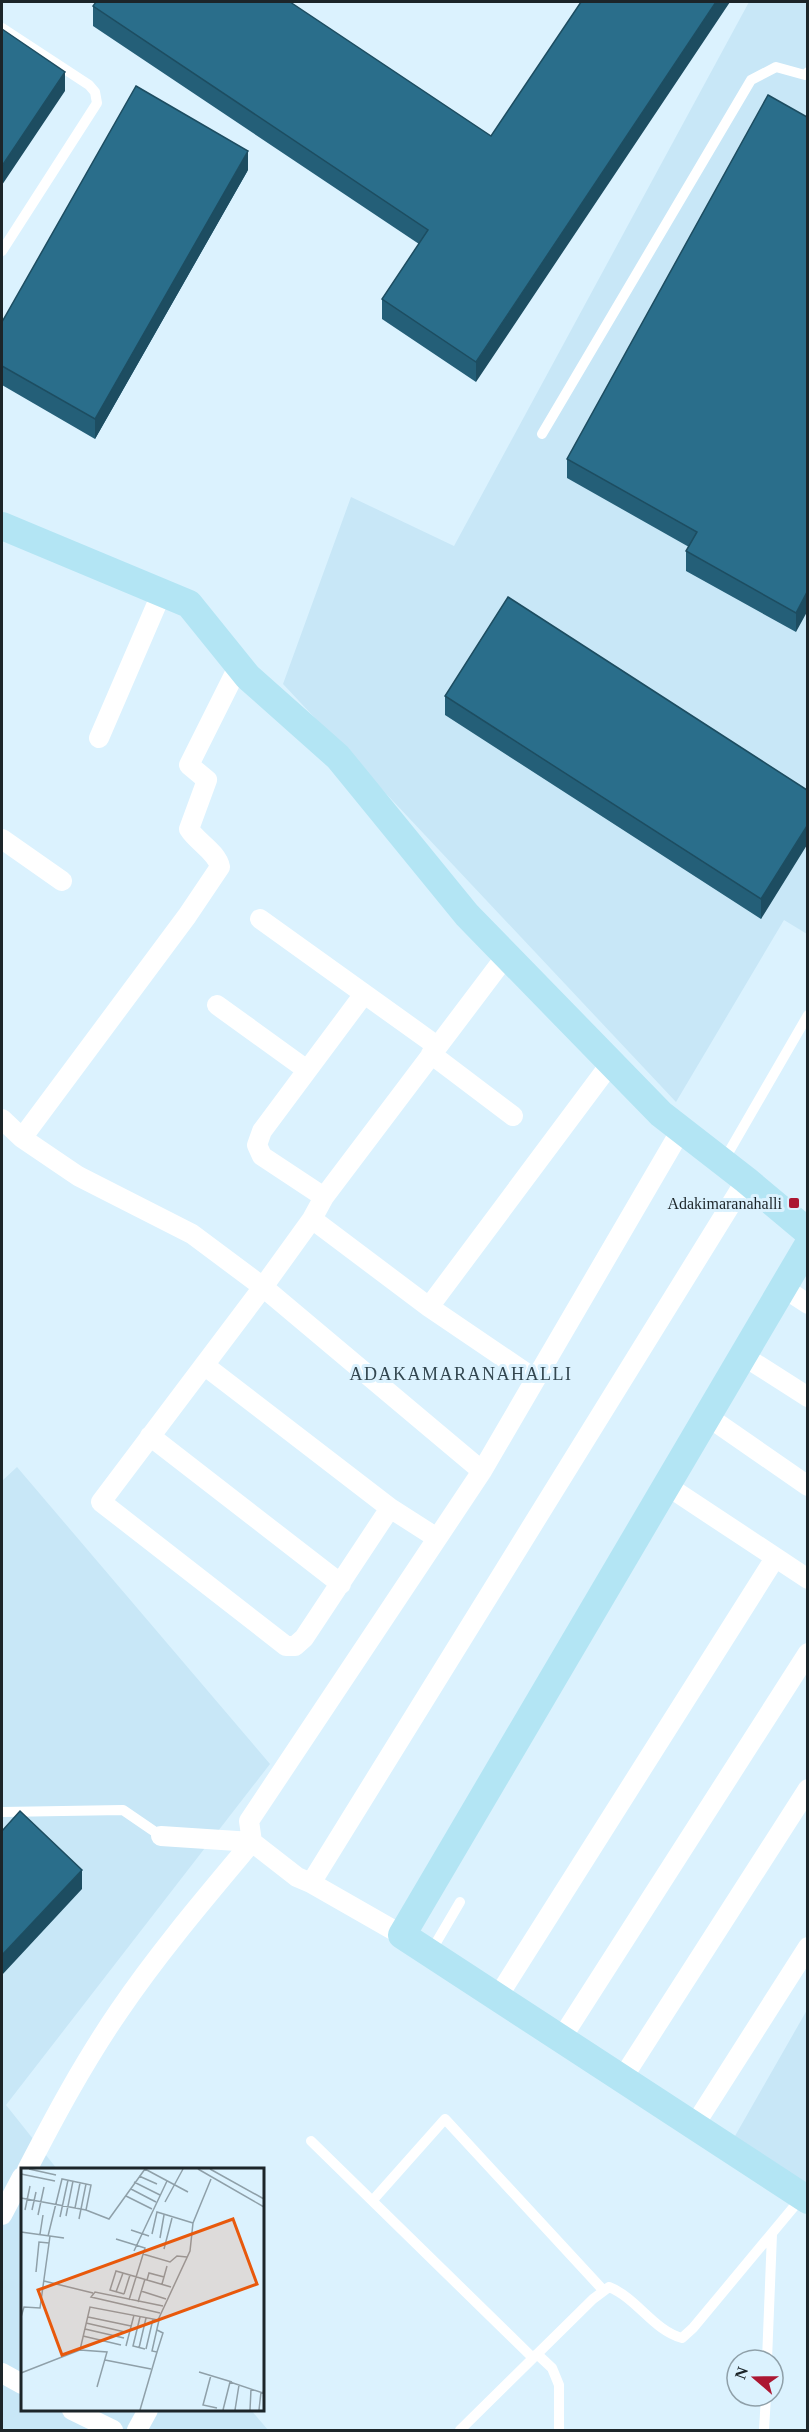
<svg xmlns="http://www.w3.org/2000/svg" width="809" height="2432" font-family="'Times New Roman',serif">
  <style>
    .built { fill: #c8e7f7 }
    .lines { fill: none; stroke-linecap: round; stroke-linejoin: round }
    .lane { stroke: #fff; stroke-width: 10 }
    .street { stroke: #fff; stroke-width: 20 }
    .secondary { stroke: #b3e5f4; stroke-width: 28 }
    .wall { fill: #245f78 }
    .shaded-wall { fill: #1d4d61 }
    .building { fill: #2a6e8b; stroke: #1d4d61; stroke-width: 1.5 }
    .poi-dot { fill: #ac1732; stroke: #dbf2fe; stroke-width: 2 }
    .labels { text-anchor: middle; stroke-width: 6; stroke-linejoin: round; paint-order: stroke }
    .poi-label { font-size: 16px; fill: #1c2529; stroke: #dbf2fe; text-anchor: end }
    .neighbourhood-label { font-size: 18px; letter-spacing: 1.5px; fill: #334750; stroke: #dbf2fe }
    .inset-road { fill: none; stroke: #8fa0a9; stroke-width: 1.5 }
    .view { fill: #e8590c; fill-opacity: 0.15; stroke: #e8590c; stroke-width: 3 }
    .inset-edge { fill: none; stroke: #1c2529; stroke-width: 3 }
  </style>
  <rect width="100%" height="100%" fill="#dbf2fe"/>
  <path class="built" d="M749 2H807V934L784 920 676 1102 283 684 351 497 454 546Z
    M17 1467 270 1764 6 2105 57 2169 22 2170V2410H251L268 2430H2V1481Z
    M807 2010V2183L731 2143Z"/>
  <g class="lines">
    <path class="lane" d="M2 28 89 85 95 92 97 103 2 251
      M542 434 751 80 776 67 805 75 808 72
      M723 1162 808 1015
      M2 1812 123 1810 161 1836
      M430 1953 460 1902
      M311 2141 533 2358
      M373 2200 445 2119 603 2290
      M537 2354 552 2368 559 2385V2430
      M767 2360 772 2234
      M460 2430 593 2299 609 2287C637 2298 653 2330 682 2338L693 2328 802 2197
      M764 2430 766 2396"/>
    <path class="street" d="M99 738 162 592
      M2 839 62 881
      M260 919 437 1046
      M217 1005 307 1070
      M431 1054 513 1116
      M2 1119 22 1138 78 1176 192 1234 263 1287 482 1471
      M681 1130 482 1471 249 1821 252 1842 297 1877 311 1883 746 1180
      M22 1138 187 916 220 867C217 852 197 842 189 829L207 780 189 765 239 665
      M324 1197 262 1156 257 1145 262 1131 364 994
      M312 1219 429 1307 535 1379
      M782 1287 808 1304
      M429 1307 611 1063
      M742 1355 808 1397
      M204 1365 390 1508 437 1538
      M707 1416 808 1486
      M150 1436 341 1584
      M666 1485 808 1579
      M390 1508 304 1638 295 1646H286L101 1502 263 1287 312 1219 324 1197 506 956
      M161 1836 252 1842
      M311 1883 402 1935
      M497 1998 775 1558
      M561 2039 808 1653
      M622 2079 808 1789
      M694 2126 808 1947
      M27 2170C55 2116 84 2062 119 2011 159 1952 206 1897 252 1842
      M2 2215 22 2177
      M2 2373 22 2384
      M72 2410 113 2430
      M137 2430 148 2410"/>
    <path class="secondary" d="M2 526 189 604 248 677 338 757 467 915 661 1114 746 1180 808 1232
      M808 1245 402 1935 808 2200"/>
  </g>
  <path class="wall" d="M93 6 491 136 476 382 382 319V299L419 244 93 26Z
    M807 117 796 632 686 571V551L689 547 567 478V459Z
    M248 170 95 439 2 385V322Z
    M445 696 807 790 761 919 445 715Z"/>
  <path class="shaded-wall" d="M716 2H730L476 382V362Z
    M65 72V91L2 185V166Z
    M248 151V170L95 439V419Z
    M807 592V612L796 632V613Z
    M807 826V845L761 919V899Z
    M82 1870V1889L2 1975V1955Z"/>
  <path class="building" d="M96 2H290L491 136 581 2H716L476 362 382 299 428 230 93 6Z
    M2 29 65 72 2 166Z
    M136 86 248 151 95 419 2 366V322Z
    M768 95 807 117V592L796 613 686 551 697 532 567 459Z
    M508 597 807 790V826L761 899 445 696Z
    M20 1811 82 1870 2 1955V1831Z"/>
  <rect class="poi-dot" x="788" y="1197" width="12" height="12" rx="3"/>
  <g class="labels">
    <g class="poi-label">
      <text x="782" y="1209">Adakimaranahalli</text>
    </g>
    <g class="neighbourhood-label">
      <text x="461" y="1380">ADAKAMARANAHALLI</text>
    </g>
  </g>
  <g transform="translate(21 2168)">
    <rect width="243" height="243" fill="#dbf2fe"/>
    <path class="inset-road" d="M8 1 35 7M124 1 167 24M177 1 243 39M189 1 243 31M0 6 34 13M118 8 136 16M113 14 139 27M110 21 135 34M105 28 131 41M0 30 65 42 88 51 124 1M144 34 162 1M54 40 59 15M4 42 9 18M11 42 15 24M17 47 23 19M45 48 52 13M39 49 47 12M58 51 65 16M110 62 128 68M0 64 43 70M19 66 22 47M131 66 136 44 172 55M27 68 41 11 70 17 65 42M139 70 143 47M95 71 124 80 108 132M143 81 151 50M113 83 146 13M122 86 149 94 156 88 166 89M15 104 18 74 28 75M126 112 128 105 143 109M23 113 72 125M141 116 146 98M120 123 145 131M95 124 102 105M103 126 89 122 95 103 150 119M103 126 109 107M117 134 124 111M139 145 70 129 74 124 142 138M0 149 3 139 19 140 29 68M67 149 110 158M119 149 112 178 124 181M65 155 104 164M64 161 103 170M62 168 100 177M105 178 113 147M118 180 125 150M125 181 132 151M59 182 86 184 76 219M136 184 142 165 136 162M84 192 130 201M178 204 211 214M0 205 59 182 69 139 137 152 169 83 172 55 190 11M190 207 182 237 196 240M119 242 136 184 131 183 138 152M202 242 209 214 242 225 243 221M214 242 218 217M229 242 230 221M238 242 240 224"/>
    <path class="view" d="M212 51 236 116 41 187 17 122Z"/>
    <rect width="243" height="243" class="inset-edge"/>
  </g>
  <rect width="809" height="2432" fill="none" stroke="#1c2529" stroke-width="6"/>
  <g transform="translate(755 2378) rotate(290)"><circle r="28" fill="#dbf2fe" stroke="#8fa0a9" stroke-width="1.5"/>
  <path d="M0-4.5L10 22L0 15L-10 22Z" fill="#ac1732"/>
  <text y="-9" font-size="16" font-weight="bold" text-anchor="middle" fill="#1c2529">N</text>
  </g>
</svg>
